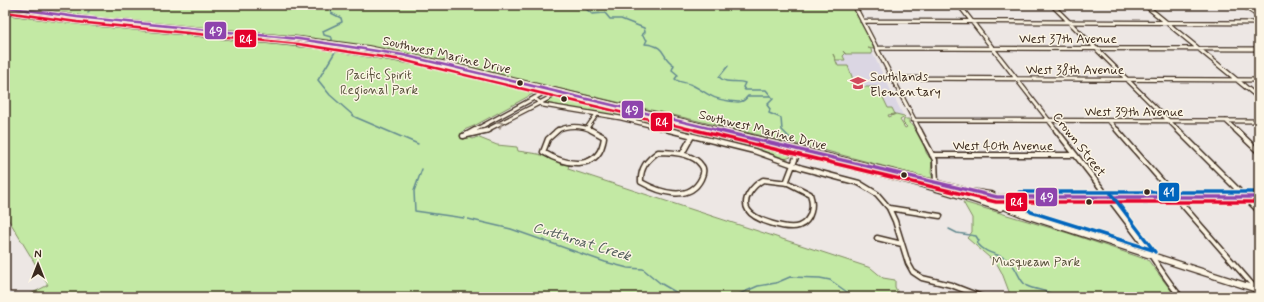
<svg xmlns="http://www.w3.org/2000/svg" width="1264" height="302" font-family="Mynerve,sans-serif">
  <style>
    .built { fill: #dbd6e3 }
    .green { fill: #c3e9a4; stroke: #7f8a61 }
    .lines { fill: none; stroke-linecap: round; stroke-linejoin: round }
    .stream { stroke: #62898f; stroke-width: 1.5 }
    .minor-far1-casing { stroke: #3b2a1e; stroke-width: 5.5 }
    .minor-casing { stroke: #3b2a1e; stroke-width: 7 }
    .secondary-far1-casing { stroke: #3b2a1e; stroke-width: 6 }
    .secondary-casing { stroke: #3b2a1e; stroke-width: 8 }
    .minor-far1 { stroke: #fcf5e5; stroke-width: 3 }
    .minor { stroke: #fcf5e5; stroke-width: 4 }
    .secondary-far1 { stroke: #fcf5e5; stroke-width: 4 }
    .secondary { stroke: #fcf5e5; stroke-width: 5.5 }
    .bus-1-far1-casing { stroke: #fcf5e5; stroke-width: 5 }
    .bus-1-casing { stroke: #fcf5e5; stroke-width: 6 }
    .bus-2-far1-casing { stroke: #fcf5e5; stroke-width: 5 }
    .bus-2-casing { stroke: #fcf5e5; stroke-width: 6 }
    .bus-3-casing { stroke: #fcf5e5; stroke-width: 6 }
    .bus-1-far1 { stroke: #8e44ad; stroke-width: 2.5 }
    .bus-1 { stroke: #8e44ad; stroke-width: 3.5 }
    .bus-2-far1 { stroke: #e4002b; stroke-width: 2.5 }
    .bus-2 { stroke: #e4002b; stroke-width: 3.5 }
    .bus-3 { stroke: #0065bd; stroke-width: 3.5 }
    .oneway { stroke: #9c9082 }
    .bus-dot { fill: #3b2a1e; stroke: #fcf5e5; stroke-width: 1.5 }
    .labels { text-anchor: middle; stroke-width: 3; stroke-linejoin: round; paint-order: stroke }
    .street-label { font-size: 13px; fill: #3b2a1e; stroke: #fcf5e5 }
    .park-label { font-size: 13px; fill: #565039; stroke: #fcf5e5 }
    .poi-label { font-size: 13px; fill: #3b2a1e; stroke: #fcf5e5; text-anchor: start }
    .water-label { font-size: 14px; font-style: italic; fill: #4e5957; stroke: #fcf5e5 }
    .line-badge { stroke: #fcf5e5; stroke-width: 1.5 }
    .badge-label { font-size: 11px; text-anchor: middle; font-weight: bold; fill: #fff }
  </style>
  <rect width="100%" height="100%" fill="#ede7e4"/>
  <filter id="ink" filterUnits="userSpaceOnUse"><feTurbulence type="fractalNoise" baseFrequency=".025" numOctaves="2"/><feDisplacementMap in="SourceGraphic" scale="8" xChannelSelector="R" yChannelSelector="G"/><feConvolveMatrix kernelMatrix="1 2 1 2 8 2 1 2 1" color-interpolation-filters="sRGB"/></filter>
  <g filter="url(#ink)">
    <path class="built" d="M871 50 903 115H841L816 51Z"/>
    <path class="green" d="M5 5H852L866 30 874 49 868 48 871 49 872 54H846L843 51 845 54 843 56 845 60H836L833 54 838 66H848L854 82H851L853 87H878L888 108H892L895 114 888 115 889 117 896 114 904 116 905 117 900 120 905 128 907 127 903 123 904 119H909V123L914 126 915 130C921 135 924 144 926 152 927 155 930 157 932 160L931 173 933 178H928L823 150 548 86 543 89 545 91 540 90 474 126 464 130 462 134 473 139 477 137 497 145 517 147 518 151 538 154 569 165 568 169 871 268 883 278 895 280V287L900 297H25L48 285 7 217 5 216Z
      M550 98H556L788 154 791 157 785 159 748 148 631 119 545 103V101Z
      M963 202 1068 233 1148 260 1176 297H1011L1002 273 997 264 967 238 972 232V218Z"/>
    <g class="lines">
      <path class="stream" d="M324 5 331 7V13L341 18 342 22 323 31 324 35 331 37
        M583 5 585 8
        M586 9 592 14 605 13 610 19H621L644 28 645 32 642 35 647 40 645 44C668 46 660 57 674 65L672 70 678 75 675 79C680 83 686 82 692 85 708 93 711 99 729 101 738 102 742 104 748 96H771L773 99 767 105 770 109 769 113 781 118 782 130 790 138
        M88 13 89 11
        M332 38V40
        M335 52 318 80 330 95 355 117 418 144
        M728 66 719 77C727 85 736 79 745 83L743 87 745 90H766L771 96
        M791 140V142
        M422 169 414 191 415 211 464 218
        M468 219 511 229 605 262 628 268 643 269 660 283 684 297
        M949 229 957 233 976 236 979 241 977 243C989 257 1000 252 1011 263 1018 270 1019 281 1027 286 1037 291 1047 289 1056 297
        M709 297 712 295 724 297 735 296 758 286 776 283 790 277 820 278 830 280 854 297"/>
      <defs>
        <path id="minor-far1" d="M854 5 920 131
          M959 5 1057 131
          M1052 5 1179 131
          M1145 5 1259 98
          M862 21 1259 23
          M876 48 1259 49
          M892 78 1259 80
          M534 98 543 105 621 118 673 131
          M913 120 1259 121
          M1109 121 1118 131
          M1226 121 1237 131
          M587 128 597 114
          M473 131 551 89
          M485 131 555 95
          M556 131C567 125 581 125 593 131"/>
        <path id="minor" d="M558 130 548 139 543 152C566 166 600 172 604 137L591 130
          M669 130 754 151 802 168 859 183 877 194 889 208 895 221 908 263 913 272 922 278 951 285 982 297
          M919 130 935 160 936 183
          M1056 130C1085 167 1114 204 1142 242 1155 260 1166 280 1181 297
          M1117 130 1256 289
          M1178 130 1259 211
          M1236 130 1259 152
          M463 136 489 130
          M464 136 475 130
          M658 152C671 152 693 153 701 165 705 169 703 175 701 179 689 203 659 192 641 182 640 168 647 160 658 152Z
          M682 154 692 136
          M932 155H1075
          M763 180 788 183 810 194C814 205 812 221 799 226 788 230 755 221 748 210 741 199 754 185 763 180Z
          M786 183 798 152
          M889 208 940 216
          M877 238 902 244"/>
        <path id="secondary-far1" d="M1243 5 1259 16
          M5 7 89 19 300 39 368 48 447 64 724 131
          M5 12 80 22 317 46 420 63 703 131"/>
        <path id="secondary" d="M699 130C799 154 902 175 1000 208
          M720 130 963 190 1028 216 1259 290
          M972 192 992 195
          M1019 197 1016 205 1024 213
          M986 198 1259 197"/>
      </defs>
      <use href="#minor-far1" class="minor-far1-casing"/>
      <use href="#minor" class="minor-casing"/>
      <use href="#secondary-far1" class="secondary-far1-casing"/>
      <use href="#secondary" class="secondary-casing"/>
      <use href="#minor-far1" class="minor-far1"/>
      <use href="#minor" class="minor"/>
      <use href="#secondary-far1" class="secondary-far1"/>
      <use href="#secondary" class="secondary"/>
      <defs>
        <path id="bus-1-far1" d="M5 7 77 17 299 39 403 55 721 131"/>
        <path id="bus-1" d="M716 130 997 197H1259"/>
        <path id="bus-2-far1" d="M5 12 77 22 298 44 402 60 699 131"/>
        <path id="bus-2" d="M695 130 996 202H1259"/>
        <path id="bus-3" d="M1019 192H1259
          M1111 194 1155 252
          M1024 199 1022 204 1031 212 1153 250"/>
      </defs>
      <use href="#bus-1-far1" class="bus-1-far1-casing"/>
      <use href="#bus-1" class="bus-1-casing"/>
      <use href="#bus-2-far1" class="bus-2-far1-casing"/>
      <use href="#bus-2" class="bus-2-casing"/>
      <use href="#bus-3" class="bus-3-casing"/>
      <use href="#bus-1-far1" class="bus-1-far1"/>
      <use href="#bus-1" class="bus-1"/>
      <use href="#bus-2-far1" class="bus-2-far1"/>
      <use href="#bus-2" class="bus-2"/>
      <use href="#bus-3" class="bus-3"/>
    </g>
    <defs><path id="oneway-chevron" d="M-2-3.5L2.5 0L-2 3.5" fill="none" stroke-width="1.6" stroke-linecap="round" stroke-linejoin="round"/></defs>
    <use class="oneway" href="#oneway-chevron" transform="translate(500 124) rotate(-28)"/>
  </g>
  <defs>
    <symbol id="school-bare" viewBox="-9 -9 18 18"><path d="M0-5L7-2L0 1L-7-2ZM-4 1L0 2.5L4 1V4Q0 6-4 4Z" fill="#d1495b" stroke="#fcf5e5" stroke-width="2.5" paint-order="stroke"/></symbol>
  </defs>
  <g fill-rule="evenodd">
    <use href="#school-bare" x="847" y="72" width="22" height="22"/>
  </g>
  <g class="bus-dot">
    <circle cx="520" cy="83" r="3.5"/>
    <circle cx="564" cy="99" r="3.5"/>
    <circle cx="904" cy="175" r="3.5"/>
    <circle cx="1147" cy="192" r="3.5"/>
    <circle cx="1089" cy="202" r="3.5"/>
  </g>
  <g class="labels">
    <g class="street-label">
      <text x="1068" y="43">West 37th Avenue</text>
      <text transform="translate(447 54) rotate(13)" y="5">Southwest Marine Drive</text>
      <text x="1075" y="74">West 38th Avenue</text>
      <text x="1134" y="116">West 39th Avenue</text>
      <text transform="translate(763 129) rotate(14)" y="5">Southwest Marine Drive</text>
      <text transform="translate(1080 144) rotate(52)" y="5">Crown Street</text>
      <text x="1003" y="150">West 40th Avenue</text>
    </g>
    <g class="park-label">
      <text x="379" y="79">Pacific Spirit<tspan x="379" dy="15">Regional Park</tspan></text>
      <text x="1036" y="266">Musqueam Park</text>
    </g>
    <g class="poi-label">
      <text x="870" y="81">Southlands<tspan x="870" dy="15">Elementary</tspan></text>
    </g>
    <g class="water-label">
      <text transform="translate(582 241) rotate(17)" y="5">Cutthroat Creek</text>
    </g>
  </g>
  <g class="line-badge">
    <rect x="204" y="21" width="23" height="19" rx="4" fill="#8e44ad"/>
    <rect x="234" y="29" width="23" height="19" rx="4" fill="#e4002b"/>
    <rect x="621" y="100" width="23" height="19" rx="4" fill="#8e44ad"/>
    <rect x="650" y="112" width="23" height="20" rx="4" fill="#e4002b"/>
    <rect x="1158" y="182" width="22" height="20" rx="4" fill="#0065bd"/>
    <rect x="1035" y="187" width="23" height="20" rx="4" fill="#8e44ad"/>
    <rect x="1005" y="192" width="23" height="20" rx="4" fill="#e4002b"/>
  </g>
  <g class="badge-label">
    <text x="216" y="35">49</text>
    <text x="246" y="43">R4</text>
    <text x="632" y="114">49</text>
    <text x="662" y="126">R4</text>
    <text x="1169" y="196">41</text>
    <text x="1047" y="201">49</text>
    <text x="1017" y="206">R4</text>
  </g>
  <rect width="1264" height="302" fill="none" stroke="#fcf5e5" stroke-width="20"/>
  <rect x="10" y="10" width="1244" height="282" fill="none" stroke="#3b2a1e" stroke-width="1.5" filter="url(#ink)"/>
  <g transform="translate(38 264)" stroke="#fcf5e5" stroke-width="3" paint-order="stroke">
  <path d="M0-3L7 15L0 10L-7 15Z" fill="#3b2a1e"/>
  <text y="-6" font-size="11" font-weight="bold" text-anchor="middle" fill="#3b2a1e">N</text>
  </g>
</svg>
